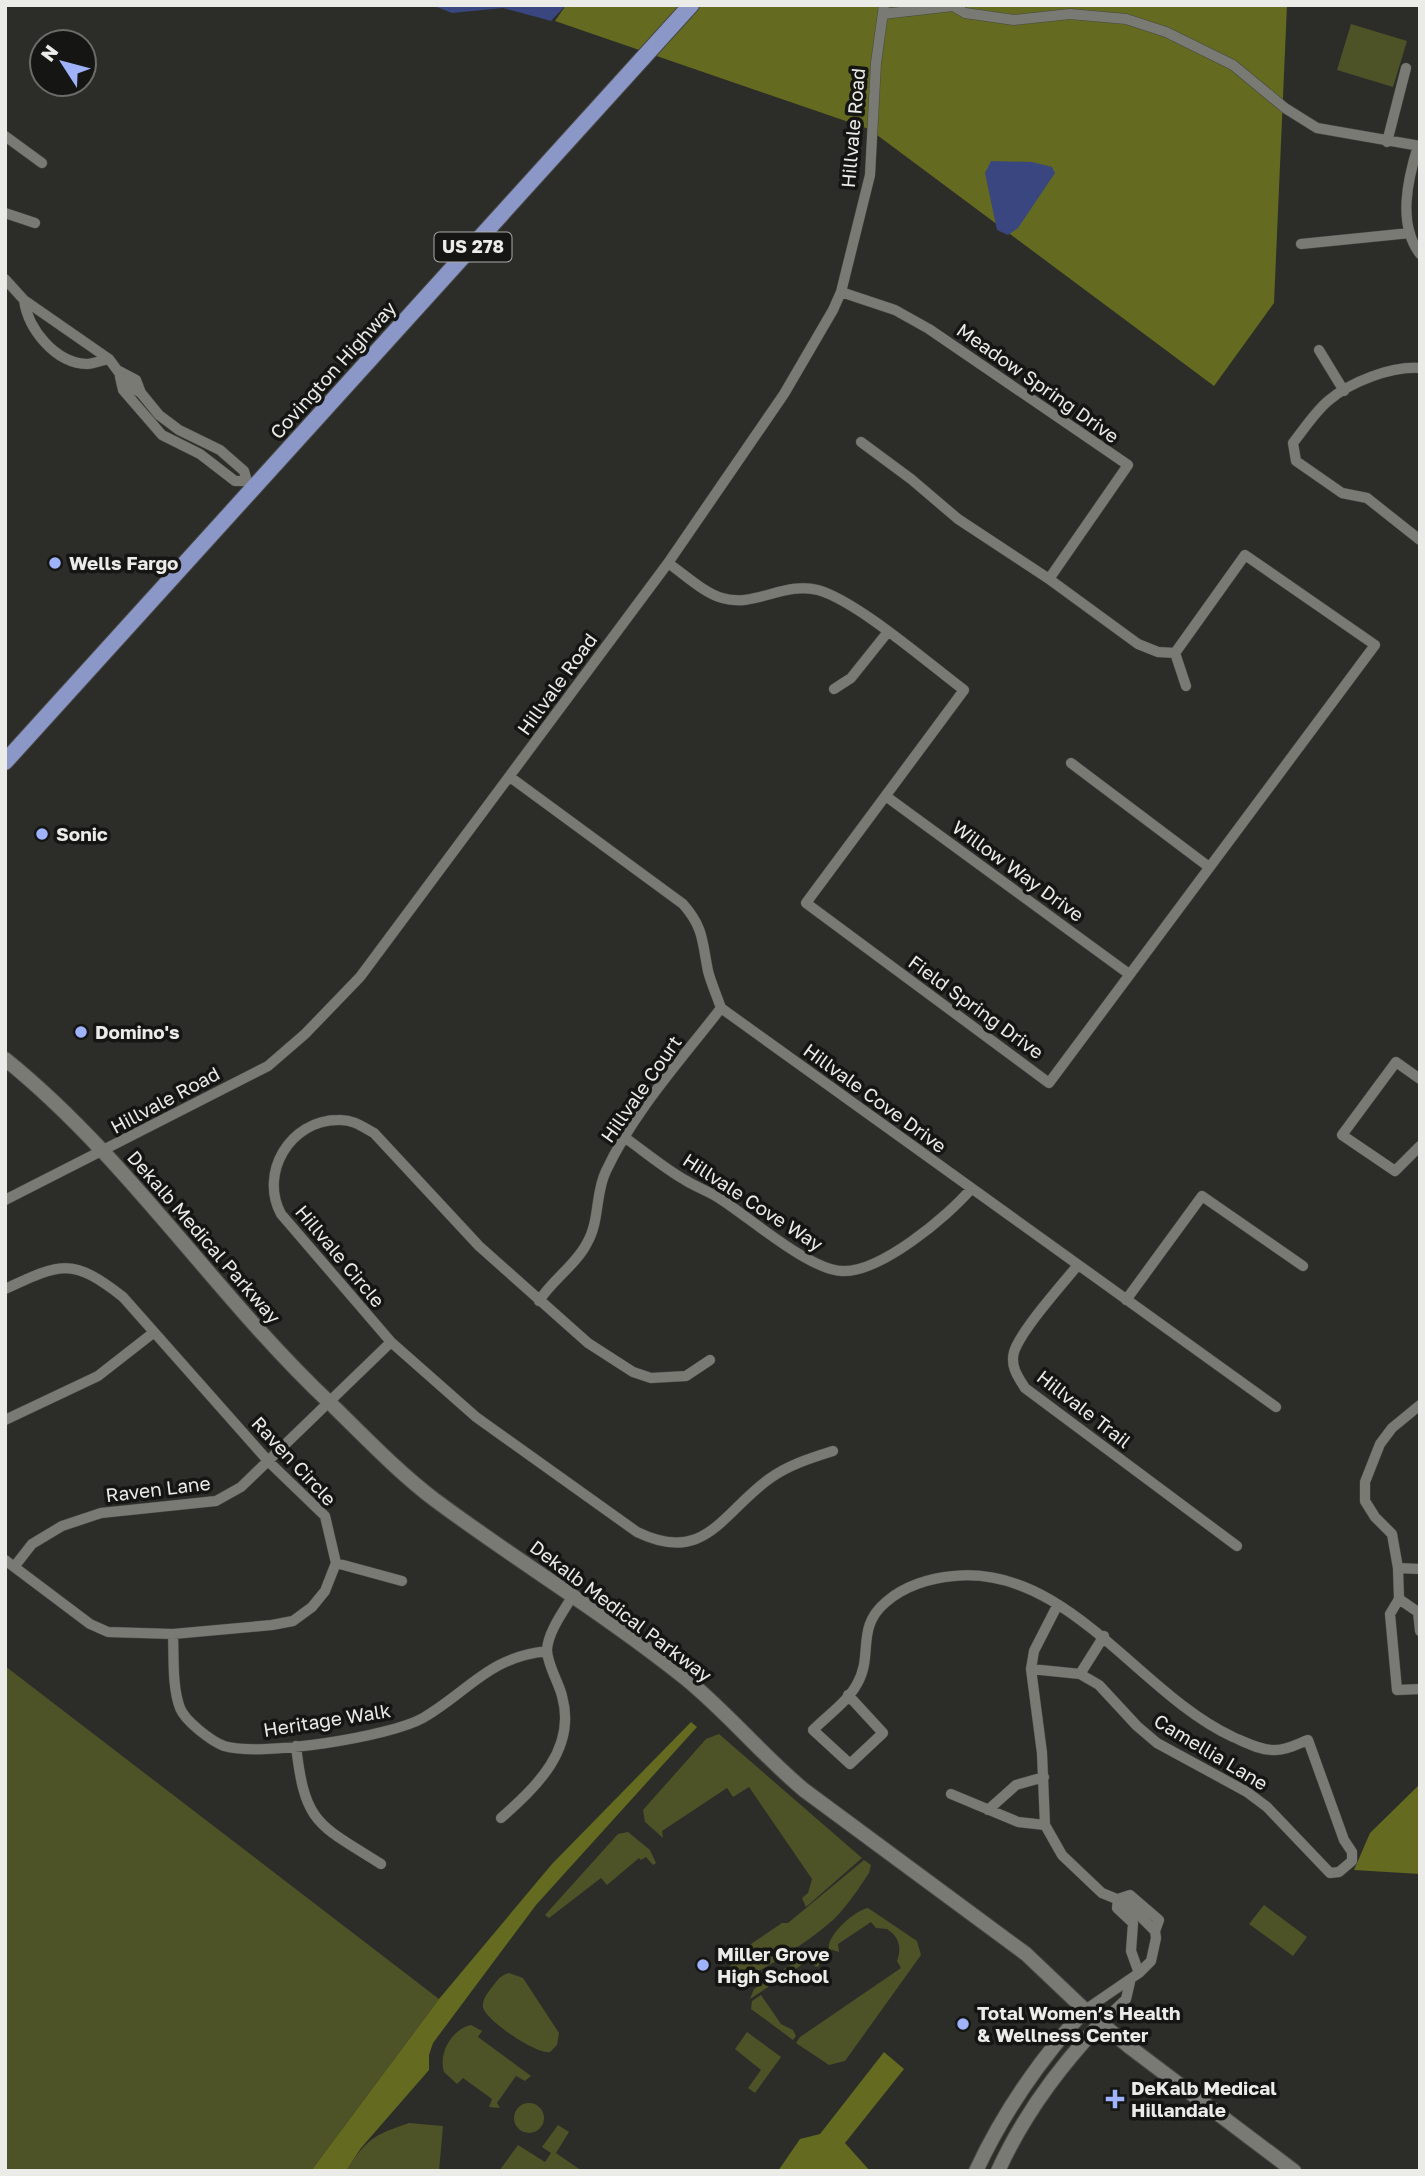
<svg xmlns="http://www.w3.org/2000/svg" width="1425" height="2176" font-family="'Golos Text',sans-serif">
  <style>
    .green { fill: #4e5227 }
    .forest { fill: #646a1f }
    .water { fill: #3a467f }
    .lines { fill: none; stroke-linecap: round; stroke-linejoin: round }
    .stream { stroke: #3a467f; stroke-width: 2.5 }
    .street-casing { stroke: #484844; stroke-width: 11 }
    .secondary-casing { stroke: #484844; stroke-width: 16 }
    .primary-casing { stroke: #484844; stroke-width: 18 }
    .street { stroke: #797a74; stroke-width: 10 }
    .secondary { stroke: #797a74; stroke-width: 14 }
    .primary { stroke: #8a97c7; stroke-width: 16 }
    .poi-dot { fill: #9fb3fd; stroke: #151513; stroke-width: 2.5 }
    .labels { text-anchor: middle; stroke-width: 7; stroke-linejoin: round; paint-order: stroke }
    .shield { fill: #151513; stroke: #ababa8; stroke-width: 2 }
    .shield-label { font-size: 18px; font-weight: bold; fill: #ebebe8 }
    .street-label { font-size: 19px; fill: #ebebe8; stroke: #151513 }
    .poi-label { font-size: 19px; font-weight: bold; fill: #ebebe8; stroke: #151513; text-anchor: start }
  </style>
  <rect width="100%" height="100%" fill="#2c2d28"/>
  <path class="green" d="M1351 24 1407 41 1393 87 1337 70Z
    M5 1666 439 1999 311 2171H5Z
    M719 1734 862 1858 806 1907 802 1898 808 1893 812 1879 749 1787 733 1797 727 1788 662 1831 663 1838 645 1822 643 1810 706 1739Z
    M628 1832 650 1850 656 1863 653 1865 646 1857 641 1860 639 1858 607 1885 601 1878 549 1918 545 1915 618 1834Z
    M864 1860 871 1865 869 1873C859 1888 848 1905 835 1918 814 1938 744 1987 717 1984L742 1950 782 1923H788Z
    M1264 1905 1307 1937 1293 1956 1249 1924Z
    M868 1908 917 1941 921 1955 845 2061 829 2065 796 2043 800 2037 901 1968 897 1961C902 1947 899 1937 887 1929L876 1928 871 1922 838 1944 839 1952 829 1949C826 1936 855 1910 868 1908Z
    M808 1953 820 1957 819 1966 816 1967 809 1960 750 1999 754 1989Z
    M509 1973 523 1978 559 2033 557 2045 550 2052C537 2055 485 2020 483 2007 482 1999 488 1993 492 1987 497 1981 500 1975 509 1973Z
    M761 1995 781 2024 793 2030 796 2036 793 2040 751 2009 752 2001Z
    M471 2025 482 2031 478 2037 531 2076 525 2081 516 2076 497 2103 500 2108 489 2107 492 2099 463 2078 457 2084 444 2072C438 2053 452 2029 471 2025Z
    M747 2032 781 2057 755 2093 748 2088 761 2070 735 2049Z
    M514 2118a15 15 0 1 1 30 0a15 15 0 1 1-30 0Z
    M409 2123 443 2126 439 2171H346C367 2139 373 2135 409 2123Z
    M558 2125 569 2132 556 2153 582 2171H499L518 2145 545 2162 551 2153 542 2147Z"/>
  <path class="forest" d="M566 5H1287L1274 303 1214 386 869 129 555 21Z
    M691 1722 697 1727 536 1905 433 2043 429 2055V2070L361 2148 346 2171H311L439 1999 552 1864Z
    M1420 1784V1874L1354 1870 1370 1833Z
    M884 2052 904 2069 845 2143 870 2171H778L800 2139 820 2134Z"/>
  <path class="water" d="M432 5H566L551 21 503 8 452 13Z
    M991 161 1032 162 1052 167 1055 173 1018 228 1008 235 997 230 985 173Z"/>
  <g class="lines">
    <path class="stream" d="M253 5H312"/>
    <defs>
      <path id="street" d="M883 14 953 6 965 13 1014 20 1070 14 1126 19 1166 32 1233 65 1285 108 1317 128 1420 146
        M5 136 42 163
        M1387 142 1406 68
        M1418 146C1408 178 1397 224 1420 254
        M5 213 35 223
        M1301 244 1410 233
        M5 279 24 300 109 359 129 386 141 393
        M841 292 895 310 929 329 1128 465 1049 579
        M24 300C28 329 55 363 87 364 94 364 102 360 109 359
        M1319 350 1344 391
        M1420 368C1391 366 1350 382 1328 401 1315 412 1304 429 1293 443L1296 461 1342 493 1367 498 1420 540
        M119 371 136 380 141 393 159 415 179 430 220 450 244 471 247 481 254 488
        M120 377 123 390 162 435 200 454 235 481H247
        M861 442 911 479 958 519 1049 579 1138 644 1158 652 1175 653
        M668 563C684 574 704 593 722 598 754 608 785 581 818 590 857 601 928 663 964 690L806 903 1049 1083 1375 645 1245 555 1175 653 1186 686
        M834 689 851 678 887 633
        M1071 763 1209 867
        M510 777 683 904C704 928 702 941 708 971 711 983 717 996 721 1008L1276 1407
        M887 797 1129 974
        M1420 1079 1396 1062 1342 1135 1395 1171 1420 1146
        M624 1137C644 1151 664 1168 685 1180 696 1187 708 1191 719 1198 749 1217 809 1270 842 1271 880 1273 947 1217 971 1189
        M5 1200 268 1066 305 1034 360 977 668 563 784 394 833 310 841 292 870 175 876 63 884 5
        M1077 1266C1061 1286 1021 1330 1014 1352 1010 1366 1018 1377 1025 1388L1237 1546
        M5 1289C61 1263 72 1257 123 1297L269 1462 325 1516 336 1563 325 1591 312 1607 293 1621 272 1625 173 1634 108 1632 90 1624 5 1560
        M1126 1300 1202 1196 1303 1266
        M539 1301C552 1280 576 1265 587 1243 600 1221 595 1193 606 1171 634 1111 681 1060 721 1008
        M710 1360 686 1376 651 1378 633 1372 588 1343 479 1246 374 1133C363 1127 352 1119 338 1120 290 1120 259 1173 281 1214L391 1342 476 1417 637 1532C705 1565 721 1514 769 1479 788 1465 811 1458 833 1451
        M1420 1405 1392 1428 1380 1444 1365 1482V1501L1375 1517 1392 1534 1398 1568 1399 1599 1390 1614 1397 1690 1420 1689
        M5 1420 98 1376 153 1333
        M336 1563 402 1581
        M14 1567 32 1544 62 1526 101 1513 216 1501 241 1487 391 1342
        M1398 1568 1420 1569
        M1399 1599 1418 1612 1420 1631
        M1057 1606 1034 1651 1031 1669 1042 1753 1045 1825 1062 1855 1102 1893 1124 1902 1142 1918 1155 1931 1156 1938 1151 1961 1139 1973 1085 2010
        M173 1634C174 1657 172 1687 180 1708 185 1721 211 1741 224 1746 261 1757 389 1737 423 1718 469 1691 489 1657 547 1651
        M1080 1674 1104 1636
        M848 1695 883 1733 850 1764 813 1730C827 1716 848 1701 857 1684 874 1655 855 1628 886 1602 904 1586 930 1578 954 1576 1068 1565 1139 1694 1233 1737 1245 1742 1259 1750 1273 1750 1285 1751 1297 1744 1308 1740L1344 1840 1352 1852V1861L1339 1872 1330 1873 1267 1807 1247 1792 1157 1743 1137 1726 1099 1685 1080 1674 1031 1669
        M296 1746C305 1825 318 1824 381 1864
        M951 1794 1018 1822 1045 1825
        M988 1810 1016 1785 1044 1777
        M501 1818C536 1787 577 1749 562 1696 559 1683 547 1664 547 1650 548 1632 563 1612 572 1597
        M1118 1899 1117 1908 1133 1923 1131 1951 1139 1973
        M1118 1899 1130 1895 1159 1920 1155 1931
        M1101 2023 1126 1999 1130 1982"/>
      <path id="secondary" d="M5 1059C129 1159 215 1295 331 1404 364 1436 398 1472 435 1500 517 1561 605 1614 685 1678 727 1712 762 1755 804 1790L1026 1954 1085 2010 1131 2048 1294 2171
        M976 2171C1004 2111 1040 2059 1085 2010
        M998 2171C1023 2116 1059 2067 1101 2023"/>
      <path id="primary" d="M5 762 691 5"/>
    </defs>
    <use href="#street" class="street-casing"/>
    <use href="#secondary" class="secondary-casing"/>
    <use href="#primary" class="primary-casing"/>
    <use href="#street" class="street"/>
    <use href="#secondary" class="secondary"/>
    <use href="#primary" class="primary"/>
  </g>
  <g class="poi-dot">
    <circle cx="55" cy="563" r="7"/>
    <circle cx="42" cy="834" r="7"/>
    <circle cx="81" cy="1032" r="7"/>
    <circle cx="703" cy="1965" r="7"/>
    <circle cx="963" cy="2024" r="7"/>
    <path d="M1111.5 2088.5h7v7h7v7h-7v7h-7v-7h-7v-7h7z"/>
  </g>
  <g class="labels">
    <rect class="shield" x="434.5" y="232.5" width="77" height="29" rx="5"/>
    <g class="shield-label">
      <text x="473" y="253">US 278</text>
    </g>
    <g class="street-label">
      <text transform="translate(853 128) rotate(-85)" y="7">Hillvale Road</text>
      <text transform="translate(333 370) rotate(-48)" y="7">Covington Highway</text>
      <text transform="translate(1038 383) rotate(35)" y="7">Meadow Spring Drive</text>
      <text transform="translate(557 684) rotate(-54)" y="7">Hillvale Road</text>
      <text transform="translate(1018 871) rotate(36)" y="7">Willow Way Drive</text>
      <text transform="translate(976 1007) rotate(36)" y="7">Field Spring Drive</text>
      <text transform="translate(641 1089) rotate(-55)" y="7">Hillvale Court</text>
      <text transform="translate(875 1098) rotate(36)" y="7">Hillvale Cove Drive</text>
      <text transform="translate(165 1100) rotate(-28)" y="7">Hillvale Road</text>
      <text transform="translate(753 1202) rotate(33)" y="7">Hillvale Cove Way</text>
      <text transform="translate(204 1237) rotate(49)" y="7">Dekalb Medical Parkway</text>
      <text transform="translate(340 1256) rotate(50)" y="7">Hillvale Circle</text>
      <text transform="translate(1084 1409) rotate(38)" y="7">Hillvale Trail</text>
      <text transform="translate(294 1461) rotate(47)" y="7">Raven Circle</text>
      <text transform="translate(158 1489) rotate(-7)" y="7">Raven Lane</text>
      <text transform="translate(621 1611) rotate(37)" y="7">Dekalb Medical Parkway</text>
      <text transform="translate(327 1720) rotate(-9)" y="7">Heritage Walk</text>
      <text transform="translate(1211 1752) rotate(31)" y="7">Camellia Lane</text>
    </g>
    <g class="poi-label">
      <text x="69" y="570">Wells Fargo</text>
      <text x="56" y="841">Sonic</text>
      <text x="95" y="1039">Domino's</text>
      <text x="717" y="1961">Miller Grove<tspan x="717" dy="22">High School</tspan></text>
      <text x="977" y="2020">Total Women’s Health<tspan x="977" dy="22">&amp; Wellness Center</tspan></text>
      <text x="1131" y="2095">DeKalb Medical<tspan x="1131" dy="22">Hillandale</tspan></text>
    </g>
  </g>
  <rect width="1425" height="2176" fill="none" stroke="#ebebe8" stroke-width="14"/>
  <g transform="translate(63 63) rotate(306)"><circle r="33" fill="#151513" stroke="#6b6b68" stroke-width="2"/>
  <path d="M0-5L12 26L0 18L-12 26Z" fill="#9fb3fd"/>
  <text y="-10" font-size="19" font-weight="bold" text-anchor="middle" fill="#ebebe8">N</text>
  </g>
</svg>
